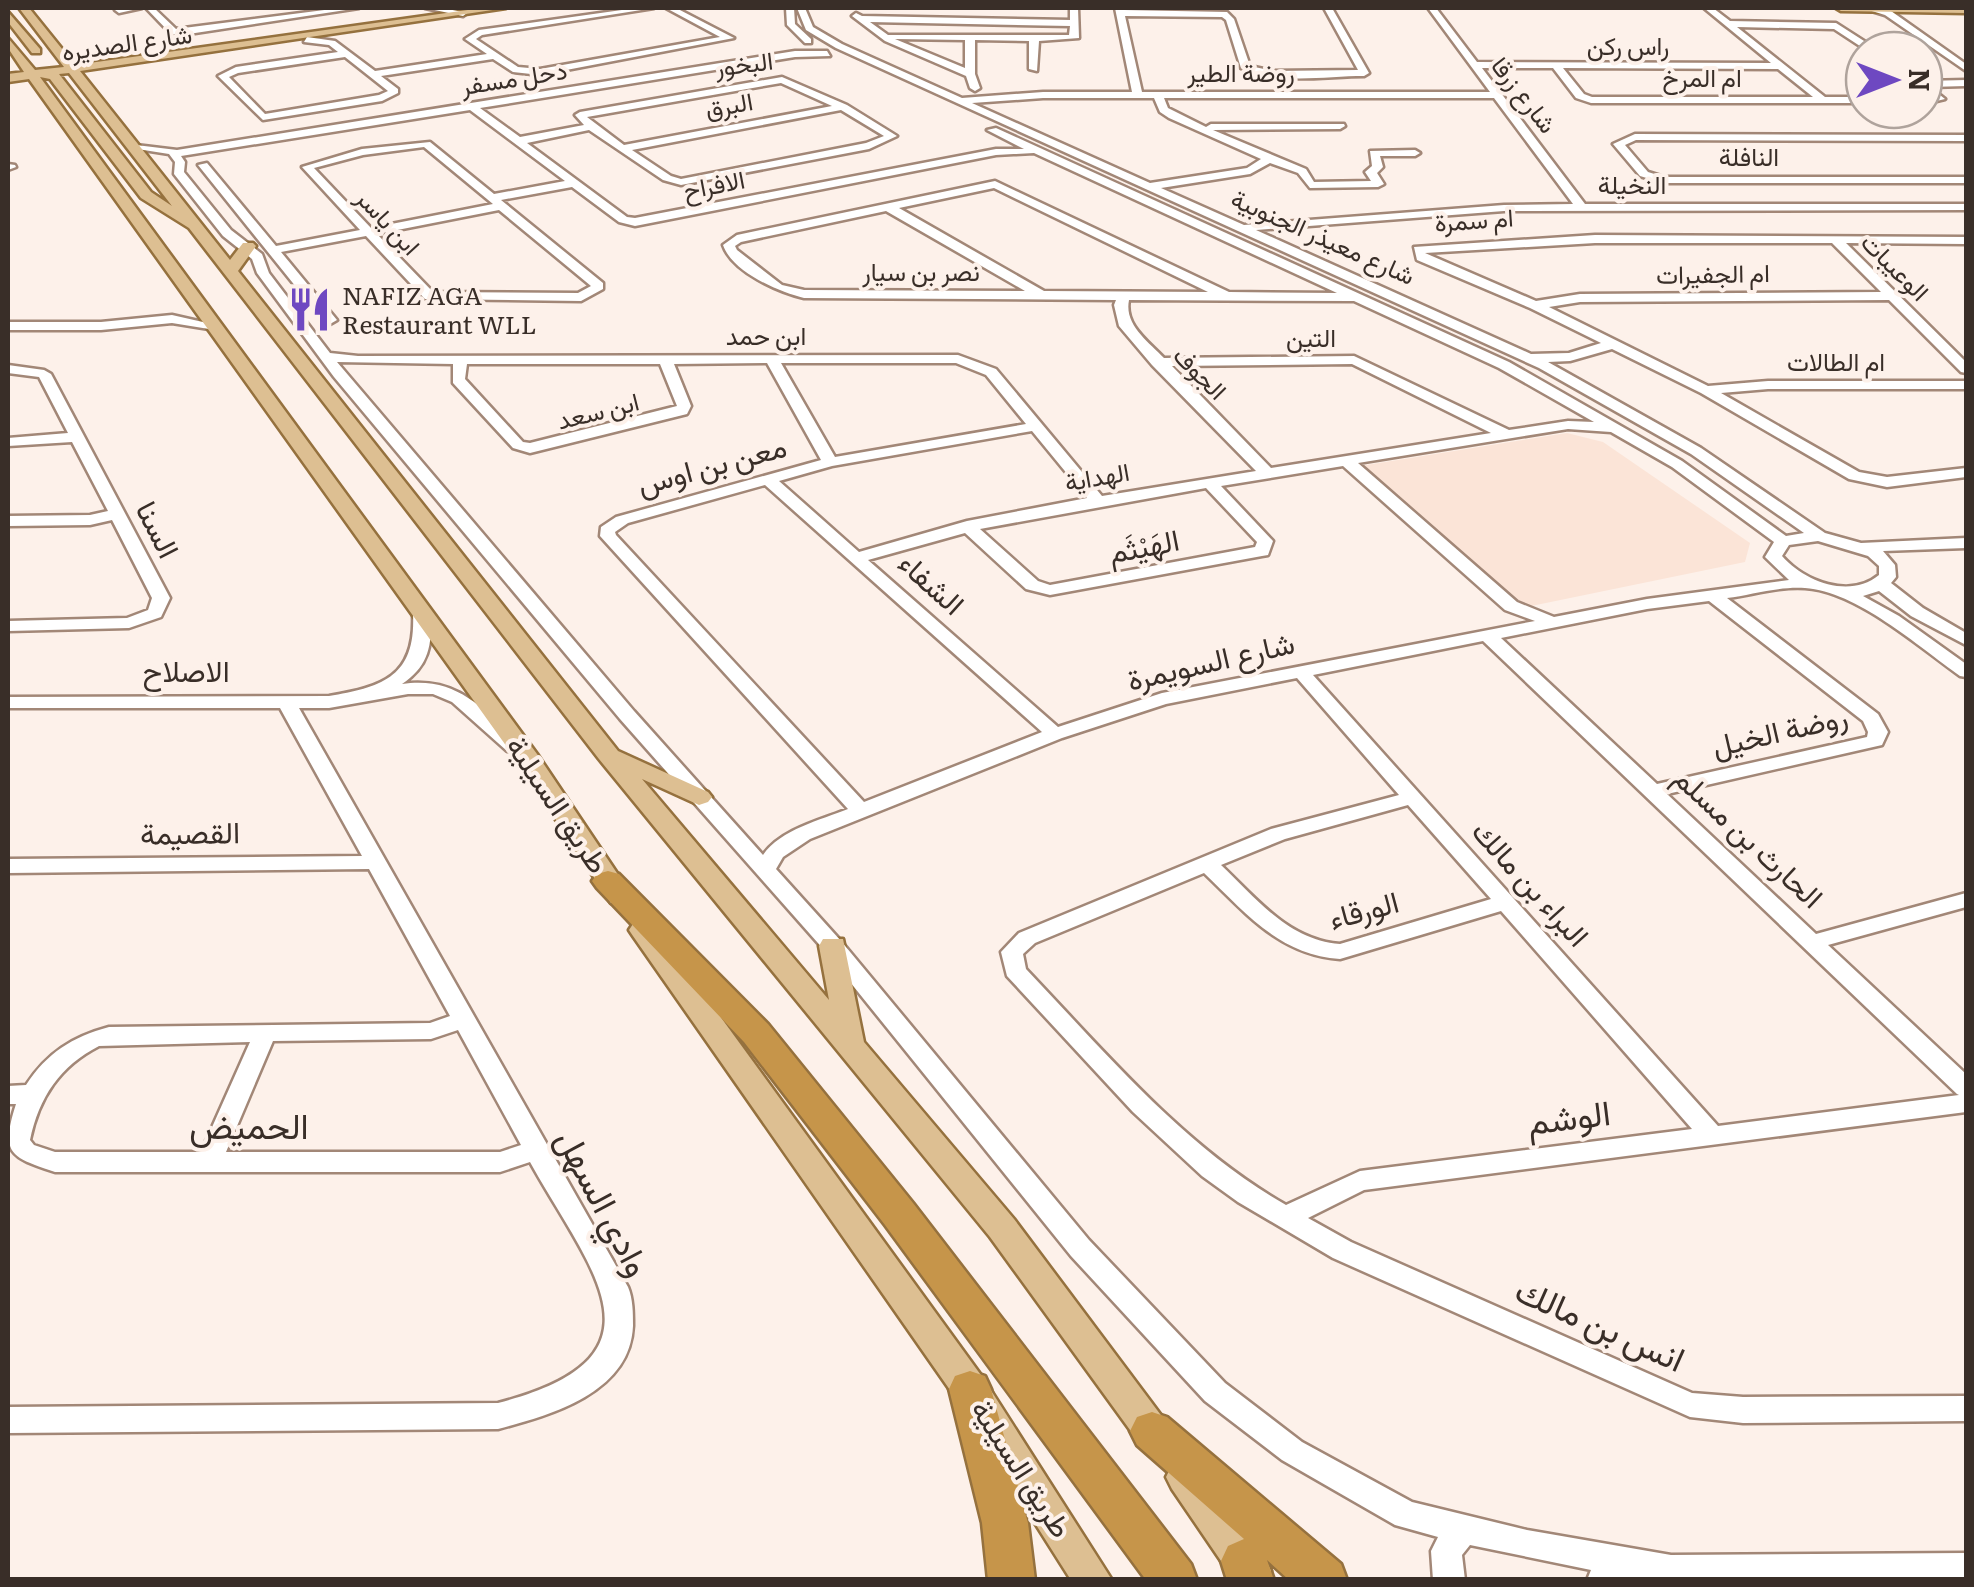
<svg xmlns="http://www.w3.org/2000/svg" width="1974" height="1587" font-family="Literata,Vazirmatn,serif">
  <style>
    .built { fill: #fbe4d7 }
    .lines { fill: none; stroke-linecap: round; stroke-linejoin: round }
    .minor-casing { stroke: #a28777; stroke-width: 5 }
    .major-casing { stroke: #95713e; stroke-width: 5 }
    .highway-casing { stroke: #95713e; stroke-width: 5 }
    .minor { fill: #fff; fill-rule: evenodd }
    .major { fill: #ddbf92; fill-rule: evenodd }
    .highway { fill: #c6954a; fill-rule: evenodd }
    .labels { text-anchor: middle; stroke-width: 8; stroke-linejoin: round; paint-order: stroke }
    .far-street-label { font-size: 25px; fill: #392e28; stroke: #fdf1ea }
    .far-poi-label { font-size: 25px; fill: #392e28; stroke: #fdf1ea; text-anchor: start }
    .street-label { font-size: 30px; fill: #392e28; stroke: #fdf1ea }
    .near-street-label { font-size: 35px; fill: #392e28; stroke: #fdf1ea }
  </style>
  <rect width="100%" height="100%" fill="#fdf1ea"/>
  <path class="built" d="M1567 433 1603 442 1750 543 1745 562 1522 608H1503L1354 467Z"/>
  <g class="lines">
    <defs>
      <path id="minor" d="M119 8H142L119 13 115 10Z
        M146 8H154L176 29 340 8H359L182 35 171 34Z
        M425 8H443L467 13 463 16Z
        M636 8H654L482 35 476 39 518 67 540 69 720 37 666 8H676L734 38 540 75 513 72 493 59 381 76 398 89V93L382 101 263 120 218 76 236 67 338 52 329 45 304 42 307 37 335 41 375 71 487 54 465 39 479 30ZM345 57 388 91 379 95 265 114 229 77 238 73Z
        M786 8H794L795 24 811 39V43H805L787 25Z
        M797 8H805L813 27 842 44 962 98 1043 92H1132L1115 8 1124 10 1227 12 1234 19 1250 66 1273 71 1358 70 1324 8H1332L1369 73 1364 76C1325 76 1276 85 1241 68L1226 20 1222 17 1125 16 1142 92H1490L1428 8H1436L1477 62 1771 63 1704 8H1713L1730 21 1836 23 1875 48 1866 50 1834 29 1737 27 1825 97H1864V103H1591L1576 98 1553 68H1482L1585 204H1966V210L1504 211 1256 230 1531 354 1569 353 1601 343 1530 308 1417 260 1414 247 1595 235 1966 237V244L1846 243 1966 362V373L1961 372 1889 300 1580 302 1549 307 1708 386 1768 381H1966V389H1768L1721 393 1859 472 1887 477 1966 468V477L1887 487 1849 479 1701 393 1612 349 1570 361 1548 362 1701 448 1825 533 1861 543 1966 538V548L1883 551 1895 565 1896 577 1891 583 1923 608 1966 633V645L1911 616 1879 591 1863 596 1899 616 1966 664V677L1960 676C1918 646 1856 591 1805 588 1780 586 1751 595 1727 598L1878 714 1888 732 1882 745 1667 794 1816 934 1966 893V907L1828 945 1966 1074V1112L1364 1190 1308 1218 1351 1242 1692 1393 1743 1397 1966 1396V1421L1743 1423 1690 1417 1333 1258 1238 1202 1202 1176 1133 1112 1007 976 1001 952 1019 933 1271 829 1399 795 1297 678 1166 704 1062 738 810 839 783 857 776 869 841 941 1089 1240 1225 1383 1302 1442 1412 1502 1527 1530 1671 1555 1966 1553V1580H1587L1591 1570 1470 1545 1462 1555 1465 1580H1433L1431 1551 1438 1537 1395 1525 1282 1460 1205 1401 1071 1256 825 951 620 719 334 377 257 273 252 259 223 236 174 174 175 162 169 154 131 148 136 145 177 150 795 51H827L830 56 795 57 480 108 520 137 584 125 575 115 580 112 782 77 847 105 897 136 869 149 681 185 663 180 589 130 527 143 627 217 635 218 996 149H1024L987 130 996 128 1509 362 1682 461 1786 536 1804 533 1691 454 1539 368 836 48 806 30ZM1563 68 1778 69 1813 97H1592L1584 94ZM781 83 832 106 624 145 587 117ZM1043 98H1154L1160 112 1169 118 1261 159 1247 168 1150 183 972 103ZM1164 98H1494L1573 204 1504 205 1244 225 1161 188 1250 174 1270 163 1298 173 1310 188 1378 187 1384 184 1377 173 1383 167 1380 156H1415L1420 153 1415 150 1370 151 1372 166 1365 172 1371 181 1314 182 1306 169 1213 130 1340 129 1345 126 1344 124H1211L1206 127 1168 108ZM470 110 565 181 494 194 430 142 362 149 302 167 360 230 276 246 207 163 198 165 325 323 330 324 337 320 281 252 366 236 425 299 581 301 603 289V283L501 200 572 187 619 222 635 226 996 155 1034 153 1337 293 1229 292 995 181 737 235 723 245C732 272 779 292 804 298L1116 300 1114 305 1119 326 1152 365 1256 471 1102 496 996 369 958 355 358 356 330 353 269 273 262 254 231 230 184 172 185 162 181 156ZM841 110 884 136 866 143 681 179 671 176 632 150ZM424 147 493 204 371 228 314 168 363 155ZM994 188 1208 292 1044 291 899 208ZM499 210 591 286 578 293 433 292 377 234ZM886 211 1025 291 804 290 782 285 737 250 735 246 741 242ZM1595 243H1832L1881 292 1580 294 1536 301 1425 253ZM1129 300 1354 301 1499 368 1594 422 1568 421 1509 430 1354 356 1164 358C1148 341 1124 325 1129 300ZM337 362 453 364V383L513 448 530 453 687 414 691 406 674 364 767 363 821 460 616 517 601 527 600 536 848 809C821 820 781 829 763 855L634 711ZM781 363H956L986 375 1026 424 835 457ZM467 364H660L677 406 530 443 523 442 465 379ZM1352 364 1491 433 1271 468 1172 366ZM1568 429 1611 432 1672 467 1774 542 1765 557 1789 580 1647 599 1554 617 1517 602 1358 463ZM1032 431 1087 498 967 521 859 552 779 481 832 466ZM1343 466 1505 610 1535 621 1162 693 1058 727 868 560 965 533 1026 589 1050 595 1262 556 1268 555 1273 541 1221 486ZM765 485 1042 732 864 802 616 535 615 532 628 523ZM1206 488 1257 542 1255 547 1050 585 1038 581 980 529ZM1818 541 1868 556 1879 566V575C1850 599 1805 582 1782 556L1789 545ZM1709 601 1863 721 1868 732 1867 737 1657 784 1501 638 1647 609ZM1483 641 1957 1094 1959 1095 1718 1126 1313 675ZM1408 805 1491 899 1340 944C1288 940 1256 898 1221 865L1285 839ZM1204 873C1245 912 1279 955 1340 959L1501 911 1692 1129 1360 1171 1286 1205C1183 1146 1107 1054 1026 969L1023 954 1035 943Z
        M1070 8H1078L1079 38 1039 41 1037 71 1029 69V41L975 40V74L980 88 975 91 970 88 966 76 885 41 852 16 856 13 862 16 1070 20ZM870 22 1070 26 1069 35H888ZM895 39 965 40V68Z
        M1862 8 1891 11 1966 64V71L1885 15Z
        M1966 80V86L1930 87 1945 99 1924 104V98L1931 97 1924 92V81Z
        M1635 134 1966 135V141L1636 140 1625 145 1648 172 1664 177H1966V183H1663L1640 176 1613 144Z
        M8 164 15 165 16 167 8 170Z
        M172 315 216 325 209 329 172 323 101 330H8V322H101Z
        M8 365 44 370 51 374 170 598 161 617 129 628 8 631V621L127 618 148 610 152 598 112 520 90 525 8 526V516L90 515 108 511 72 442 8 446V438L68 433 39 377 8 373Z
        M422 609 431 614C432 645 429 666 402 684 458 676 482 709 521 743L524 747 521 751H507L452 702 433 694H408L329 708H299L628 1287C633 1299 633 1313 633 1326 630 1393 551 1415 498 1429L8 1433V1407L498 1403C676 1357 591 1272 530 1162L500 1172H55C10 1157 0 1154 16 1104H8V1086L26 1085C47 1053 72 1037 109 1027L430 1023 450 1016 369 869 8 873V859L362 856 280 708H8V697L329 696C382 687 416 677 413 614ZM458 1030 521 1145 500 1152H226L273 1041 431 1039ZM250 1042 201 1152H55L34 1145 30 1140C39 1097 60 1066 99 1046Z"/>
      <path id="major" d="M19 8H29L75 65 482 8H506L80 71 230 260 243 243H253L256 246 238 271 618 751 708 792 712 797 708 802 699 805 642 779 829 1000 819 946 823 939H843L864 1042 1014 1219 1172 1430 1177 1441 1172 1452 1159 1457 1146 1452 990 1237 599 759 189 228 141 198 50 79 40 77 537 754 633 897 629 903H611L517 761 29 79 8 82V74L24 72 8 48V38L35 70 64 67ZM69 73 172 206 151 192 59 74Z
        M1836 8H1966V13L1841 11Z
        M8 12 40 49V53H32L8 22Z
        M643 921 653 924 983 1378 1112 1580H1071L957 1400 633 936 629 930 633 924Z
        M1185 1460 1198 1465 1265 1558 1271 1571 1267 1580H1234L1172 1489 1166 1477 1172 1465Z"/>
      <path id="highway" d="M608 871 619 874 768 1024 913 1203 1191 1564 1197 1580H1146L885 1225 744 1042 597 888 592 881 597 874Z
        M970 1371 985 1376 991 1389 1028 1523 1035 1580H988L982 1523 949 1389 955 1376Z
        M1152 1412 1167 1417 1341 1564 1347 1580H1289L1267 1560 1274 1580H1227L1221 1561 1228 1546 1244 1539 1137 1445 1130 1431 1137 1417Z"/>
    </defs>
    <use href="#minor" class="minor-casing"/>
    <use href="#major" class="major-casing"/>
    <use href="#highway" class="highway-casing"/>
    <use href="#minor" class="minor"/>
    <use href="#major" class="major"/>
    <use href="#highway" class="highway"/>
  </g>
  <defs>
    <symbol id="restaurant-bare" viewBox="-9 -9 18 18"><path d="M-5-6h1v4h1v-4h1v4h1v-4h1v5L-1.5 .5V6h-2V.5L-5-1ZM5-6V6H3V1.5H1.5Q1.5-4 5-6Z" fill="#6e48c1" stroke="#fdf1ea" stroke-width="2.5" paint-order="stroke"/></symbol>
  </defs>
  <g fill-rule="evenodd">
    <use href="#restaurant-bare" x="278" y="278" width="63" height="63"/>
  </g>
  <g class="labels">
    <g class="far-street-label">
      <text transform="translate(127 43) rotate(-8)" y="9">شارع الصديره</text>
      <text x="1628" y="55">راس ركن</text>
      <text transform="translate(744 64) rotate(-7)" y="9">البخور</text>
      <text x="1241" y="82">روضة الطير</text>
      <text transform="translate(514 78) rotate(-9)" y="9">دحل مسفر</text>
      <text x="1702" y="87">ام المرخ</text>
      <text transform="translate(1524 95) rotate(52)" y="9">شارع زرقا</text>
      <text transform="translate(729 105) rotate(-10)" y="9">البرق</text>
      <text x="1749" y="166">النافلة</text>
      <text transform="translate(714 185) rotate(-11)" y="9">الافراح</text>
      <text x="1632" y="194">النخيلة</text>
      <text transform="translate(1474 220) rotate(-4)" y="9">ام سمرة</text>
      <text transform="translate(388 222) rotate(47)" y="9">ابن ياسر</text>
      <text transform="translate(1323 237) rotate(24)" y="9">شارع معيذر الجنوبية</text>
      <text transform="translate(1895 267) rotate(45)" y="9">الوعيبات</text>
      <text x="921" y="281">نصر بن سيار</text>
      <text transform="translate(1713 274) rotate(-1)" y="9">ام الجفيرات</text>
      <text x="766" y="345">ابن حمد</text>
      <text x="1311" y="347">التين</text>
      <text x="1836" y="371">ام الطالات</text>
      <text transform="translate(1200 373) rotate(45)" y="9">الجوف</text>
      <text transform="translate(598 411) rotate(-14)" y="9">ابن سعد</text>
      <text transform="translate(1097 477) rotate(-10)" y="9">الهداية</text>
    </g>
    <g class="far-poi-label">
      <text x="342" y="305">NAFIZ AGA<tspan x="342" dy="29">Restaurant WLL</tspan></text>
    </g>
    <g class="street-label">
      <text transform="translate(712 466) rotate(-15)" y="10">معن بن اوس</text>
      <text transform="translate(157 530) rotate(63)" y="10">السنا</text>
      <text transform="translate(1144 547) rotate(-11)" y="10">الهَيْثَم</text>
      <text transform="translate(931 584) rotate(42)" y="10">الشفاء</text>
      <text transform="translate(1211 662) rotate(-13)" y="10">شارع السويمرة</text>
      <text x="186" y="682">الاصلاح</text>
      <text transform="translate(1780 732) rotate(-13)" y="10">روضة الخيل</text>
      <text transform="translate(557 805) rotate(56)" y="10">طريق السيلية</text>
      <text transform="translate(190 834) rotate(-1)" y="10">القصيمة</text>
      <text transform="translate(1748 838) rotate(43)" y="10">الحارث بن مسلم</text>
      <text transform="translate(1530 884) rotate(48)" y="10">البراء بن مالك</text>
      <text transform="translate(1364 911) rotate(-15)" y="10">الورقاء</text>
      <text transform="translate(1021 1469) rotate(57)" y="10">طريق السيلية</text>
    </g>
    <g class="near-street-label">
      <text transform="translate(1569 1118) rotate(-7)" y="12">الوشم</text>
      <text x="249" y="1139">الحميض</text>
      <text transform="translate(603 1203) rotate(62)" y="12">وادي السهل</text>
      <text transform="translate(1600 1325) rotate(24)" y="12">انس بن مالك</text>
    </g>
  </g>
  <rect width="1974" height="1587" fill="none" stroke="#392e28" stroke-width="20"/>
  <g transform="translate(1894 80) rotate(90)"><circle r="48" fill="#fdf1ea" stroke="#afa39c" stroke-width="2.5"/>
  <path d="M0-8L18 38L0 25L-18 38Z" fill="#6e48c1"/>
  <text y="-15" font-size="28" font-weight="bold" text-anchor="middle" fill="#392e28">N</text>
  </g>
</svg>
